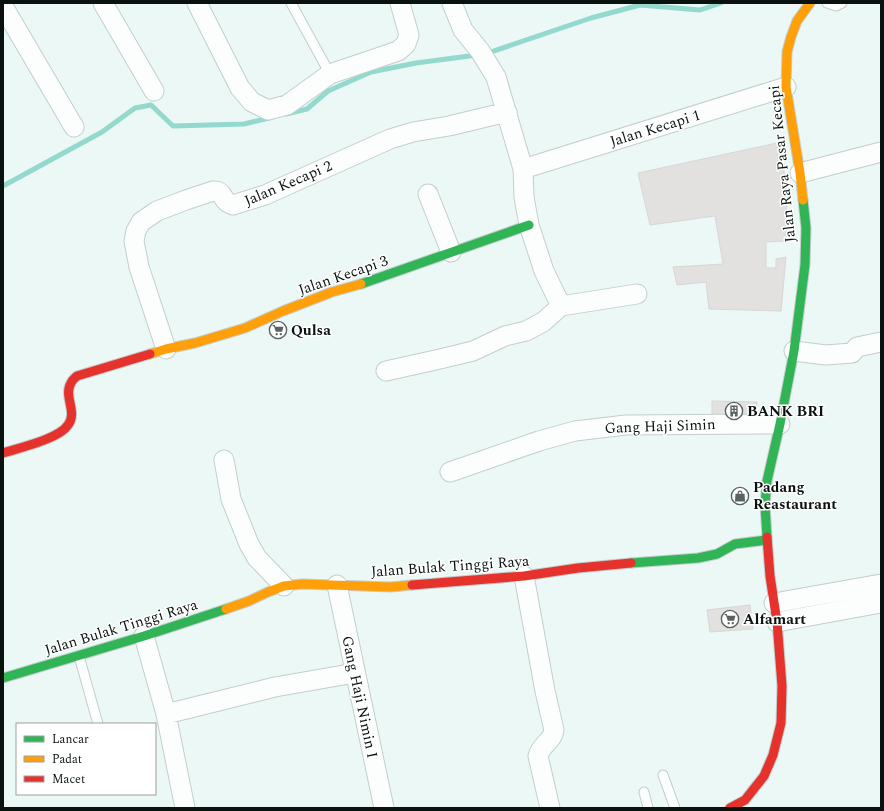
<svg xmlns="http://www.w3.org/2000/svg" width="884" height="811" font-family="Spectral,serif">
  <style>
    .lines { fill: none; stroke-linecap: round; stroke-linejoin: round }
    .stream { stroke: #94d9cd; stroke-width: 5 }
    .building { fill: #e2e1e0; stroke: #d6d7d6 }
    .lane-casing { stroke: #c3cecc; stroke-width: 11 }
    .street-casing { stroke: #c3cecc; stroke-width: 21 }
    .fast-casing { stroke: #c3cecc; stroke-width: 11 }
    .slow-casing { stroke: #c3cecc; stroke-width: 11 }
    .jam-casing { stroke: #c3cecc; stroke-width: 11 }
    .lane { stroke: #fcfefe; stroke-width: 9 }
    .street { stroke: #fcfefe; stroke-width: 19 }
    .fast { stroke: #30b455; stroke-width: 9 }
    .slow { stroke: #ff9f0a; stroke-width: 9 }
    .jam { stroke: #e5322d; stroke-width: 9 }
    .labels { text-anchor: middle; stroke-width: 3; stroke-linejoin: round; paint-order: stroke }
    .street-label { font-size: 15px; fill: #0a1210; stroke: #fff }
    .poi-label { font-size: 15px; font-weight: bold; fill: #0a1210; stroke: #fff; text-anchor: start }
  </style>
  <rect width="100%" height="100%" fill="#ebf8f5"/>
  <g class="lines">
    <path class="stream" d="M485 54 591 18 640 5 700 10 721 3
      M286 114 307 109 328 91 371 72 416 63 477 55
      M3 186 102 132 135 108 151 105 173 126 244 124 273 117"/>
  </g>
  <path class="building" d="M777 143 783 164 787 195 786 241 766 242V268H776V259L786 257 781 311 709 309 706 282 677 285 673 267 723 264 715 216 650 225 638 173Z
    M712 401 757 402 756 421H712Z
    M750 605 753 629 710 632 707 610Z"/>
  <g class="lines">
    <defs>
      <path id="lane" d="M291 3 330 74
        M827 3 836 6 842 3
        M79 656 98 724
        M663 775 675 808
        M644 792 648 808"/>
      <path id="street" d="M103 3 154 91
        M197 3 240 88 252 102 268 110 287 105 330 74 398 51 406 44 409 35 400 3
        M452 3 463 30 480 51 496 77 523 169 524 197 529 225 544 271 561 306
        M3 6 74 127
        M523 169 786 87
        M800 173 881 152
        M428 194 451 252
        M166 349 139 267 134 241 136 231 141 222 157 211 186 200 213 191C223 190 221 197 227 202 228 203 231 204 233 205L265 195 390 139 413 132 449 126 507 112
        M794 351 826 355 852 353 857 347 881 342
        M386 371 440 359 473 351 505 336 526 331 543 322 561 306 637 294
        M224 460 231 499 249 544 257 558 284 586
        M450 472 539 441 575 431 626 425 780 424
        M524 576 545 691 554 730C553 741 541 744 538 756L550 808
        M337 585 384 808
        M774 603 881 584
        M777 622 881 603
        M144 636 166 714 185 808
        M166 714 275 687 355 673"/>
      <path id="fast" d="M361 284 529 225
        M767 537 765 505 767 481 780 424 794 351 805 265 806 228 803 200
        M631 563 698 558 717 554 735 544 767 540
        M3 678 144 636 226 609"/>
      <path id="slow" d="M803 200 800 173 786 87 787 52 791 37 797 21 810 3
        M150 354 166 349 195 343 245 328 283 311 332 292 361 284
        M226 609 249 601 268 592 284 586 302 584 391 587 412 585"/>
      <path id="jam" d="M3 453C19 448 59 439 68 425 78 412 63 396 71 383 72 380 75 378 77 376L150 354
        M412 585 524 576 578 568 631 563
        M730 808 745 800 764 776 773 755 781 723 782 686 777 622 770 576 767 537"/>
    </defs>
    <use href="#lane" class="lane-casing"/>
    <use href="#street" class="street-casing"/>
    <use href="#fast" class="fast-casing"/>
    <use href="#slow" class="slow-casing"/>
    <use href="#jam" class="jam-casing"/>
    <use href="#lane" class="lane"/>
    <use href="#street" class="street"/>
    <use href="#fast" class="fast"/>
    <use href="#slow" class="slow"/>
    <use href="#jam" class="jam"/>
  </g>
  <defs>
    <symbol id="supermarket-ring" viewBox="-11 -11 22 22"><circle r="9.5" fill="#fff" stroke="#596260" stroke-width="1.5"/><path d="M-6-5.5h2.5l.6 2H6L4.5 2H-2.5L-4.4-4H-6ZM-1.5 3.2a1.3 1.3 0 1 0 .1 0ZM3 3.2a1.3 1.3 0 1 0 .1 0Z" fill="#596260"/></symbol>
    <symbol id="building-ring" viewBox="-11 -11 22 22"><circle r="9.5" fill="#fff" stroke="#596260" stroke-width="1.5"/><path d="M-4-6H4V6H1V3H-1V6H-4ZM-2.5-4.3h1.7v1.8h-1.7ZM.8-4.3h1.7v1.8H.8ZM-2.5-1h1.7V.8h-1.7ZM.8-1h1.7V.8H.8Z" fill="#596260"/></symbol>
    <symbol id="shop-ring" viewBox="-11 -11 22 22"><circle r="9.5" fill="#fff" stroke="#596260" stroke-width="1.5"/><path d="M-5-2.5h2.3a2.7 3.5 0 0 1 5.4 0H5L5.5 6h-11ZM-1.5-2.5h3a1.5 2.3 0 0 0-3 0Z" fill="#596260"/></symbol>
  </defs>
  <g fill-rule="evenodd">
    <use href="#supermarket-ring" x="268" y="320" width="20" height="20"/>
    <use href="#building-ring" x="724" y="401" width="20" height="20"/>
    <use href="#shop-ring" x="730" y="486" width="20" height="20"/>
    <use href="#supermarket-ring" x="720" y="609" width="20" height="20"/>
  </g>
  <g class="labels">
    <g class="street-label">
      <text transform="translate(655 128) rotate(-17)" y="5">Jalan Kecapi 1</text>
      <text transform="translate(782 164) rotate(-96)" y="5">Jalan Raya Pasar Kecapi</text>
      <text transform="translate(288 183) rotate(-23)" y="5">Jalan Kecapi 2</text>
      <text transform="translate(343 275) rotate(-19)" y="5">Jalan Kecapi 3</text>
      <text transform="translate(660 426) rotate(-2)" y="5">Gang Haji Simin</text>
      <text transform="translate(450 566) rotate(-4)" y="5">Jalan Bulak Tinggi Raya</text>
      <text transform="translate(121 627) rotate(-17)" y="5">Jalan Bulak Tinggi Raya</text>
      <text transform="translate(360 697) rotate(78)" y="5">Gang Haji Nimin I</text>
    </g>
    <g class="poi-label">
      <text x="291" y="335">Qulsa</text>
      <text x="747" y="416">BANK BRI</text>
      <text x="753" y="492">Padang<tspan x="753" dy="17">Reastaurant</tspan></text>
      <text x="743" y="624">Alfamart</text>
    </g>
  </g>
  <rect width="884" height="811" fill="none" stroke="#0a1210" stroke-width="8"/>
  <rect x="16" y="723" width="140" height="72" fill="#ffffff" stroke="#9da09f"/>
  <rect x="24" y="736" width="20" height="6" fill="#30b455" stroke="#9da09f"/>
  <text x="52" y="743" font-size="12" fill="#0a1210">Lancar</text>
  <rect x="24" y="756" width="20" height="6" fill="#ff9f0a" stroke="#9da09f"/>
  <text x="52" y="763" font-size="12" fill="#0a1210">Padat</text>
  <rect x="24" y="776" width="20" height="6" fill="#e5322d" stroke="#9da09f"/>
  <text x="52" y="783" font-size="12" fill="#0a1210">Macet</text>
</svg>
